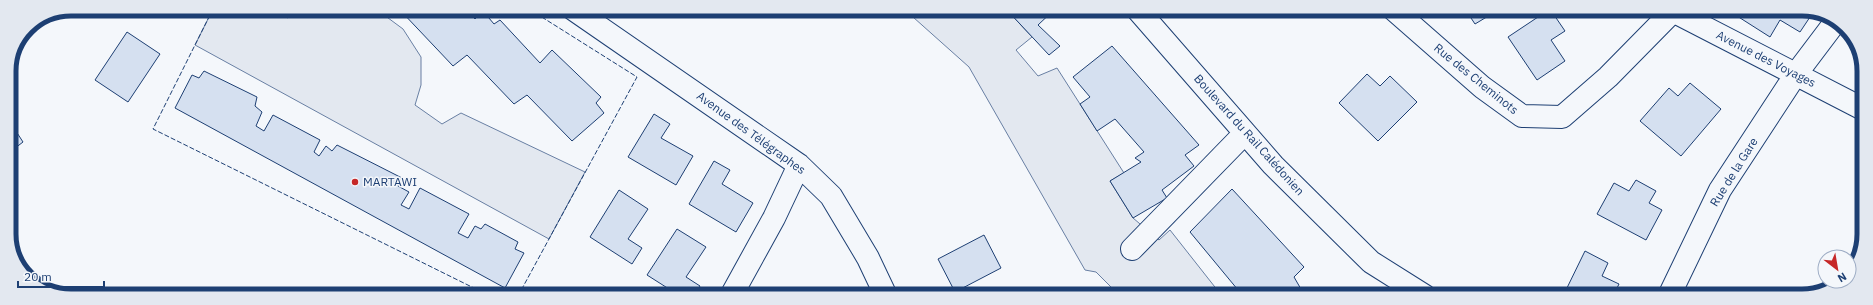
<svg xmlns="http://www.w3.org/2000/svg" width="1873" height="305" font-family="'IBM Plex Sans',sans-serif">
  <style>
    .parking { fill: #e3e8f0; stroke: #687fa3 }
    .building { fill: #d5e0f0; stroke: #1d3f73 }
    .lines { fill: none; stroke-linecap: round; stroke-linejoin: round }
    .minor-casing { stroke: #1d3f73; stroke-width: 24 }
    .minor { stroke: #f4f7fb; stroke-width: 22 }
    .fence { stroke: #1d3f73; stroke-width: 1; stroke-dasharray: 5 2; stroke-linecap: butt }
    .poi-dot { fill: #c62828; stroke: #f4f7fb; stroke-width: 1.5 }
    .labels { text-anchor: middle; stroke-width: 3; stroke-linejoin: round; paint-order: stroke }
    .street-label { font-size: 12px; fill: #1d3f73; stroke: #f4f7fb }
    .poi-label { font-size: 12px; fill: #1d3f73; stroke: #f4f7fb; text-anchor: start }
    .rim { fill: none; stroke: #1d3f73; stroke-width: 5 }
  </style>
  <rect width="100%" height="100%" fill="#f4f7fb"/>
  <path class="parking" d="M213 9H272L288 18 291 9H376L403 29 421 57V85L415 105 442 124 461 113 585 172 549 239 195 45Z
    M904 9H1006L1032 37 1016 50 1038 76 1057 68 1124 173 1110 181 1133 218 1159 240 1170 230 1222 296H1120L1096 272 1085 270 969 67Z"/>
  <path class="building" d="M399 9H465L475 19 483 11 494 24 500 20 540 63 552 50 601 97 596 103 604 113 572 141 527 95 514 104 467 55 453 66Z
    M1006 9H1055L1038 25 1060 46 1049 55Z
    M1465 9H1500L1475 24Z
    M1550 9 1565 31 1551 40 1565 61 1537 80 1508 37Z
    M1726 9 1810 10 1814 11 1800 32 1780 20 1770 37Z
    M127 32 160 54 128 102 95 80Z
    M1112 46 1199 145 1185 155 1194 166 1162 190 1167 198 1133 218 1110 181 1141 162 1135 158 1144 152 1115 119 1097 131 1080 104 1090 97 1073 77Z
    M204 71 257 97 255 106 262 112 256 126 264 131 273 115 320 140 314 152 319 156 326 146 332 151 337 145 402 178 398 186 409 192 401 205 409 209 420 188 469 214 458 233 468 238 475 226 481 229 485 224 518 242 515 249 524 253 505 288 175 108 192 75 199 78Z
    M1367 74 1380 86 1390 76 1417 102 1378 141 1339 103Z
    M1690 83 1721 109 1681 156 1640 121 1669 88 1678 96Z
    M654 114 670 124 661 138 693 156 676 185 628 157Z
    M10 122 23 142 10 152Z
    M714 161 730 170 722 184 753 203 736 232 689 204Z
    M1636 180 1656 191 1649 203 1662 210 1646 240 1597 214 1614 183 1629 191Z
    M1232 189 1304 267 1294 277 1305 296H1243L1190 232Z
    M619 190 648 209 628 239 642 248 632 264 590 237Z
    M677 229 706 247 686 277 700 286 694 296H680L647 275Z
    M984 235 1001 268 955 292 938 259Z
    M1585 251 1608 263 1602 276 1619 284 1613 296H1569L1564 294Z
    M1010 290 1012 296H996Z"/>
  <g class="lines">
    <defs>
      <path id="minor" d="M573 9 799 165 831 196 868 258 886 296
        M1137 9 1273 165 1371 262 1425 296
        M1393 9 1482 87 1522 116 1562 117 1608 77 1672 12
        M1669 9 1863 109
        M1132 249 1245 133
        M731 296 774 218 799 165
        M1669 296 1720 190 1796 74 1836 21"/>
    </defs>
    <use href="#minor" class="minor-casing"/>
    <use href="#minor" class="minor"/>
    <path class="fence" d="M213 9 153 129 490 296
      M518 296 637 77 529 9"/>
  </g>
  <circle class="poi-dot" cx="355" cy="182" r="4"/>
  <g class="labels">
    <g class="street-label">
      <text transform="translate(1766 59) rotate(27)" y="4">Avenue des Voyages</text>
      <text transform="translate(1476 79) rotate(39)" y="4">Rue des Cheminots</text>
      <text transform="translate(751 133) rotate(36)" y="4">Avenue des Télégraphes</text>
      <text transform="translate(1249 135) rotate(48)" y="4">Boulevard du Rail Calédonien</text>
      <text transform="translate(1734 172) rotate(-58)" y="4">Rue de la Gare</text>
    </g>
    <g class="poi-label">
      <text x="363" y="186">MARTAWI</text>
    </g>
  </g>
  <path d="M0 0H1873V305H0ZM71 16H1802A55 55 0 0 1 1857 71V234A55 55 0 0 1 1802 289H71A55 55 0 0 1 16 234V71A55 55 0 0 1 71 16Z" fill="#e3e8f0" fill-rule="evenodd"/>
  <path class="rim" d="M71 16H1802A55 55 0 0 1 1857 71V234A55 55 0 0 1 1802 289H71A55 55 0 0 1 16 234V71A55 55 0 0 1 71 16Z"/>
  <g transform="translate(1837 269) rotate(149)"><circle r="19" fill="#f4f7fb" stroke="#9eadc5"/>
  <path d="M0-3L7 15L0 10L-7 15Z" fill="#c62828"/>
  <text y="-6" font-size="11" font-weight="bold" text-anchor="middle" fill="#1d3f73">N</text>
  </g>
  <path d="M18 281v6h86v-6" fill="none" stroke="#1d3f73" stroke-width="2"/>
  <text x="24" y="281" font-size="12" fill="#1d3f73" stroke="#f4f7fb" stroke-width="3" paint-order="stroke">20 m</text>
</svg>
